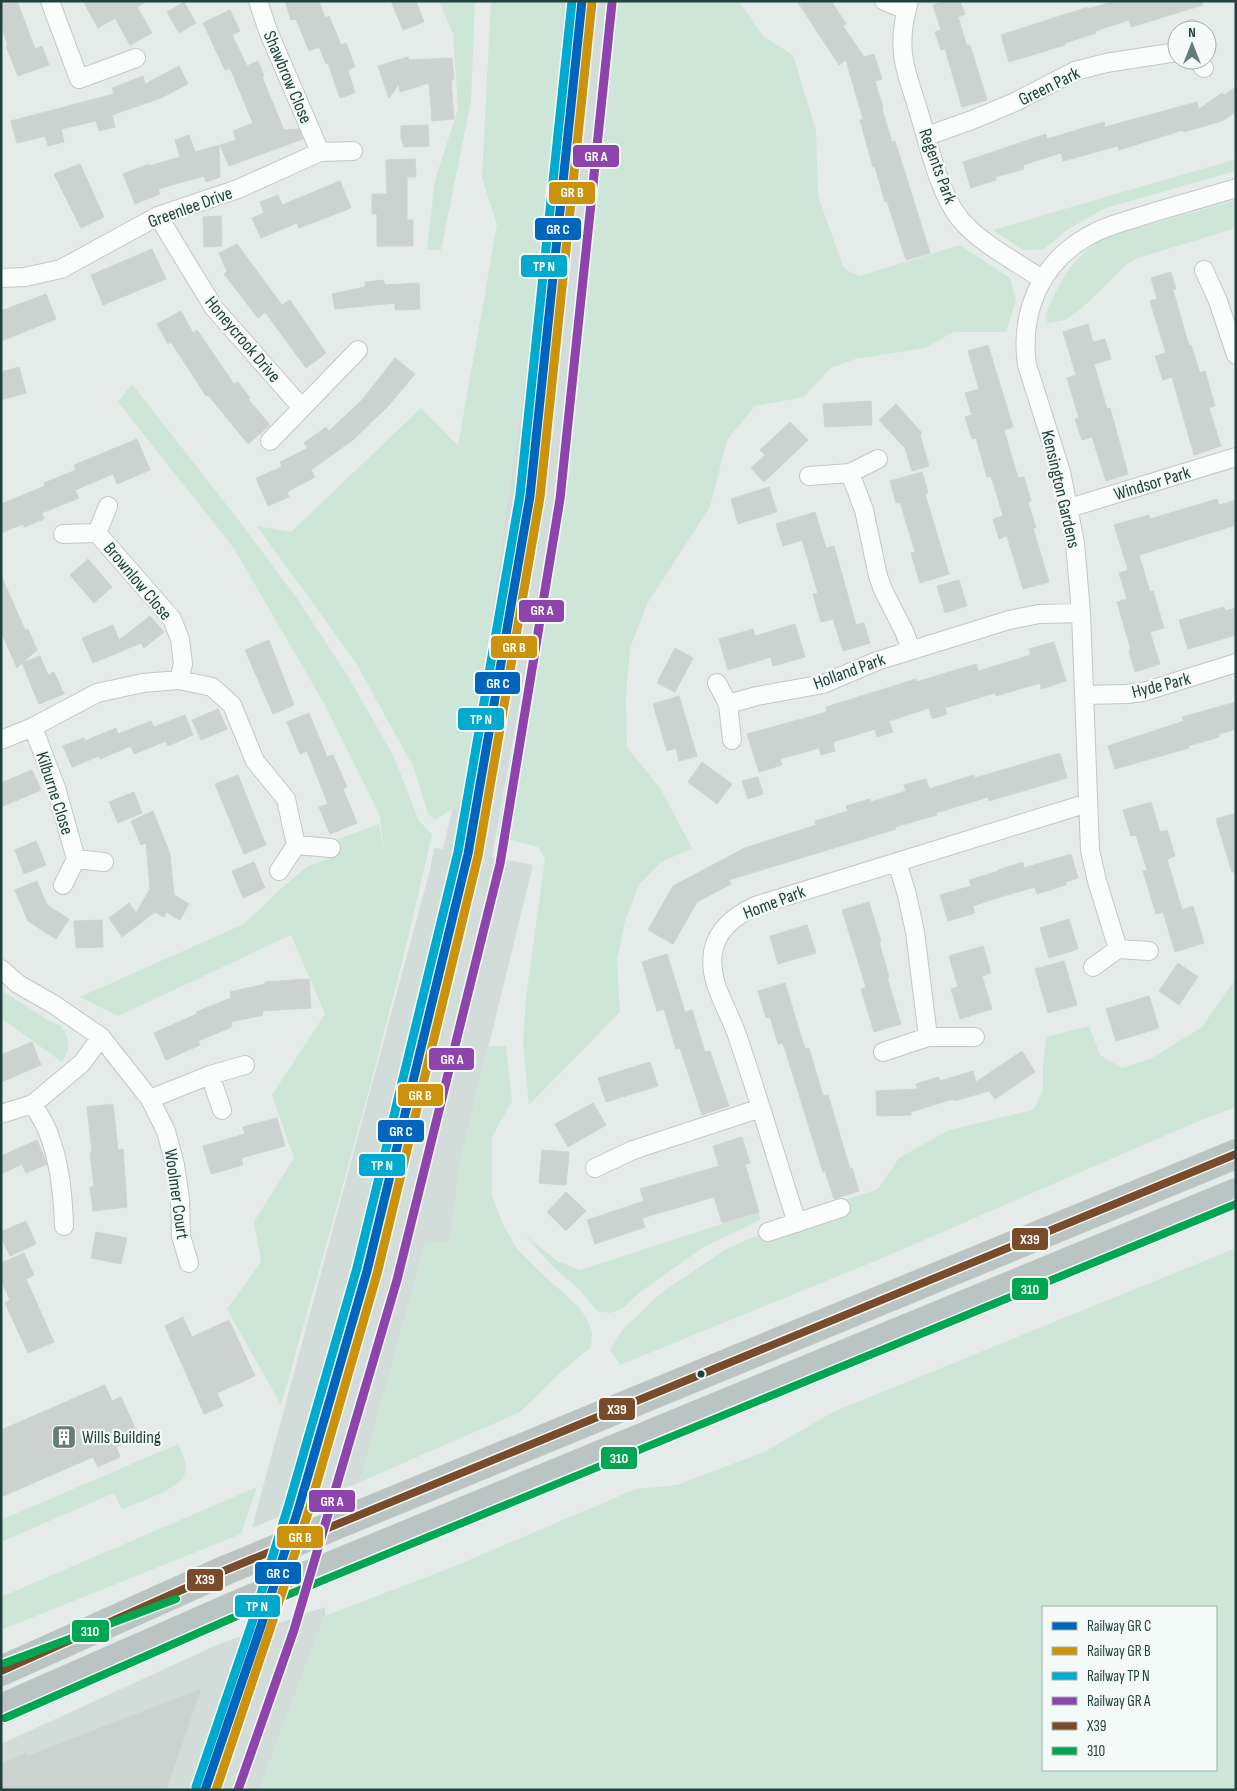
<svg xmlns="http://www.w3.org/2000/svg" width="1237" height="1791" font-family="'Sofia Sans Condensed',sans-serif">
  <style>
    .built { fill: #d2ddda }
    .green { fill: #cde6d8; fill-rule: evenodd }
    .building { fill: #ccd2d0; stroke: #ced4d2 }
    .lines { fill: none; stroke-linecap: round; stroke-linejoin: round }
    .street-casing { stroke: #c2c8c6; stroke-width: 20 }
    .highway-casing { stroke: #bcc7c5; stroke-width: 30 }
    .street { stroke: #fbfcfc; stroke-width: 18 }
    .highway { stroke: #bac4c3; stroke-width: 28 }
    .bus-1-casing { stroke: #f3faf7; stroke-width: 11 }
    .bus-2-casing { stroke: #f3faf7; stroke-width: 11 }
    .bus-1 { stroke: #7a4b2a; stroke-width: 8 }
    .bus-2 { stroke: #00a651; stroke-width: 8 }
    .rail-1-casing { stroke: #f3faf7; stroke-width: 12 }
    .rail-2-casing { stroke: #f3faf7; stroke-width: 12 }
    .rail-3-casing { stroke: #f3faf7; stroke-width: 12 }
    .rail-4-casing { stroke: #f3faf7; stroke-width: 12 }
    .rail-1 { stroke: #0065bd; stroke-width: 9 }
    .rail-2 { stroke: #cc920c; stroke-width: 9 }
    .rail-3 { stroke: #00a9ce; stroke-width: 9 }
    .rail-4 { stroke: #8e44ad; stroke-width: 9 }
    .bus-dot { fill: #20413d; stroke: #f3faf7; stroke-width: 2 }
    .labels { text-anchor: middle; stroke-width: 4.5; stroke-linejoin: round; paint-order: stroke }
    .street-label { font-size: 18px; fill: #20413d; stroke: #f3faf7 }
    .poi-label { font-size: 18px; fill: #20413d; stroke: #f3faf7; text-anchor: start }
    .line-badge { stroke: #f3faf7; stroke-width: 2 }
    .badge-label { font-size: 14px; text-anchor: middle; font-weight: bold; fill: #fff }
  </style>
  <rect width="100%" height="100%" fill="#e5ebe9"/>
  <path class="built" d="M562 1H609L587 246 551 528 492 857 533 865 460 1163 450 1244 426 1241 360 1482 252 1528 430 870 434 848 443 849 452 810 464 802 534 315 558 104Z
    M325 1607V1616L259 1790H1V1744L219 1644Z"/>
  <path class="green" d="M439 1H475L471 101 441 250H427L435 180 458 109 453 34Z
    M491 1H562L558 104 534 315 464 802 435 820 428 814 414 768 356 663 257 526 291 532 421 408 458 446 497 225 482 178Z
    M609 1H739L763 36 793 55 816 131 818 196 843 266 850 272 860 276 960 245 1010 278 1016 301 1006 332H953L925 348 855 359 831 368 804 397 755 406 727 440 710 507 647 604 630 648 626 697 627 747 660 788 692 848 660 863 639 885 625 921 617 961 620 1012 529 1105 523 1042 526 997 545 859 538 847 497 836 551 528 587 246Z
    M1236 159V171L1106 208 1068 229 1044 249 1023 250 993 230Z
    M1236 200V228L1138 258 1126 265 1081 309 1065 320 1048 323 1045 317C1055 291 1066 268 1087 250 1104 235 1131 230 1151 224 1179 216 1208 208 1236 200Z
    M132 384 240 522 298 600 349 678 394 757 419 821 432 834C390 1026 334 1216 281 1405L227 1309 261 1262 254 1222 294 1158 272 1095 325 1014 291 935 118 1016 80 997 244 924 286 884 308 866 336 856 338 839 379 824 384 851 380 816 325 705 233 547 118 402Z
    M1236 978V1107L1201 1120 880 1259 620 1365 610 1350 622 1330 660 1294 726 1249 763 1233 767 1243 847 1214 842 1201 878 1189 899 1158 949 1130 1033 1110 1043 1090V1066L1046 1037 1089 1026 1100 1055 1122 1068 1152 1058 1202 1027Z
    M1 990 46 1019 61 1026 68 1039V1051L62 1062 1 1018Z
    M489 1046H506L512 1101 492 1137V1196L503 1224 517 1249 542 1274 578 1306 587 1319 592 1333 591 1347 561 1372 520 1412 360 1482 426 1241 450 1244 460 1163Z
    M759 1212 760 1220 702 1248 640 1292 622 1309 609 1313 597 1311 580 1290 554 1268 525 1235 557 1261 580 1270Z
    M1236 1248V1790H259L325 1616 450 1568 636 1489 677 1485 764 1452 833 1412ZM1043 1607H1216V1770H1043Z
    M178 1444C182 1453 188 1463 185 1473 181 1489 137 1503 122 1509L114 1493 1 1542V1520Z
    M257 1487 241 1534 1 1630V1597Z"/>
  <path class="building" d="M1 1H17L35 49 42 46 49 65 18 76 6 46 8 45 1 26Z
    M83 1H147L137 7 152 33 130 45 115 18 98 28Z
    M285 1H319L325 18 329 16 341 45 346 43 355 67 348 70 355 93 340 98 328 63 326 64 319 47 309 51 296 19 291 20Z
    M391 1H416L424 22 403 30Z
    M797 1H831L846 24 843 26 864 57 874 54 882 79 875 81 883 108 882 109 892 142 895 141 930 253 906 260 887 201 885 202 875 167H873L860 120 863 119 846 60 839 65Z
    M945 1H960L965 14 958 17 967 46 970 45 987 100 962 107 945 49 941 50 935 32 941 30 933 5Z
    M1114 1H1202L1203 5 1131 27 1129 20 1095 31 1096 33 1065 43V45L1009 62 1001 35 1088 7V9Z
    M184 2 196 23 179 33 167 12Z
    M230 10 240 31 232 35 247 66 258 61 264 76 262 77 284 130 299 129 303 139 229 166 220 145 236 140 233 131 253 123 230 68 225 70 203 23Z
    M408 57 409 60 452 58 454 80H451L454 119 432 121 429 83 400 92 399 84 389 98 378 66Z
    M179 66 188 84 161 98 112 115 115 127 99 131 96 121 61 129 64 142 48 146 45 136 17 143 11 121 114 94 112 88 143 76 145 84Z
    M1236 87V112L1222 121 1184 132 1183 130 1119 150 1118 146 1063 161 1061 153 1023 165 1024 169 995 177 996 180 971 188 963 162 1046 134 1047 139 1104 122 1105 127 1197 102 1199 109 1222 93 1224 95Z
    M428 125 429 146 404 147 401 138V126Z
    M189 135 195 152 219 145 220 177 206 182 204 176 158 189 160 194 135 204 123 174 149 164V166L180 157 175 140Z
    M415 159 416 177H407V220H413V246H377V214H372V194H387L386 160Z
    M80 164 104 217 81 228 54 174Z
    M340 181 351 208 299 228 297 223 261 238 252 218 264 213 260 202 278 195 282 205Z
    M221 216 222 246 204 247 203 217Z
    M237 244 282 305 290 300 326 353 306 368 265 312 258 318 224 274 227 272 219 253Z
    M152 249 166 279 103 305 91 275Z
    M1171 272 1176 289 1173 290 1189 346 1191 345 1200 373 1205 371 1215 406 1209 408 1221 446 1194 455 1172 377 1163 380 1155 356 1166 353 1150 301 1157 299 1151 278Z
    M383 280 385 285 419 283 420 309 395 310V303L335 309 332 294 365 287V282Z
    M46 294 56 319 1 341V311Z
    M181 311 193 333 197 330 234 384 238 382 250 398 248 399 270 425 248 444 208 395 206 396 171 342 168 344 157 324Z
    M1088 324 1093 342 1105 339 1111 359 1094 364 1107 409 1110 408 1128 474 1106 481 1092 437 1082 440 1075 419 1079 418 1067 378 1076 375 1063 332Z
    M988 345 1013 427 1004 430 1018 478 1024 477 1031 501 1028 502 1036 528H1033L1049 582 1023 589 1007 536 999 539 993 519 1003 516 991 476 987 477 976 438 972 439 965 417 972 415 965 393 979 389 968 351Z
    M395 358 415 374 389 405 354 439 311 470 315 477 287 492 289 497 268 506 256 478 282 467 280 462 308 448 304 443 326 427 329 431 362 400Z
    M19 367 26 393 1 400V372Z
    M871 401 872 425 825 427 823 404Z
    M896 404 922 433 920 435 929 466 912 471 905 448 879 420Z
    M790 422 808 440 764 482 751 468 765 455 760 450Z
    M137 439 150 470 117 484 113 474 75 490 79 498 42 513 44 519 24 527 23 524 1 533V504L45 486 44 483 76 470 74 465Z
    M922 472 928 493 925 494 949 574 920 583 911 553 915 552 900 502 896 503 890 481Z
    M769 487 777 512 738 524 731 499Z
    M1217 499 1219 505 1236 500V525L1139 555 1150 592 1153 591 1164 628 1150 632 1160 664 1135 672 1129 651 1131 650 1117 602 1127 599 1119 573 1128 570 1114 525 1149 515 1150 519Z
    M815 512 826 548 834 546 856 625 864 623 870 643 843 651 833 619 821 622 813 594 818 593 802 540 783 546 776 524Z
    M88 559 112 587 94 603 70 575Z
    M1 575 25 630 28 629 37 650 22 663 40 656 48 675 54 672 64 694 39 704 22 663 17 668 1 631Z
    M959 580 967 606 945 613 937 586Z
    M1224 607 1225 611 1236 608V635L1188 649 1179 620Z
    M150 616 164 632 144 648 141 643 93 663 82 638 113 625 119 640Z
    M795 624 805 657 773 666 771 657 728 670 719 639 753 629 755 636Z
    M269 640 294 705 273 714 245 650Z
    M1054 642 1066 681 1041 689 1040 683 996 696 995 693 945 708 947 714 932 719 929 708 889 721 893 732 877 737 875 729 833 742 835 751 821 755 819 748 780 759 782 765 759 772 747 734 827 712 826 707 916 679V682L976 664 978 671 1031 655 1029 649Z
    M675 648 693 658 675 692 657 683Z
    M679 696 697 756 679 761 676 748 667 751 653 704Z
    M1236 702V729L1219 734V737L1188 746 1189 748 1115 769 1108 746 1184 721 1182 717Z
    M218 709 227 729 201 740 192 720Z
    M309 713 327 757 333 755 347 787 343 789 357 823 330 834 319 807 328 804 307 751 300 754 287 722Z
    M185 715 193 735 168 746 166 741 134 754 131 746 100 759 99 756 72 767 63 746 84 738 85 741 116 728 118 734 151 721 154 727Z
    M1060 753 1067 778 989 801 988 797 936 813 937 815 895 827 896 829 729 880 731 884 697 902 673 944 648 930 673 886 745 848 816 825 815 821 848 811 846 806 870 799 871 802 906 791 904 785 926 779 929 789 974 775 975 778Z
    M702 762 732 784 717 804 688 782Z
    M32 770 41 790 1 807V783Z
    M238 775 266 845 244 854 215 784Z
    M758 777 763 794 748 799 742 781Z
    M134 792 142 813 118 823 109 802Z
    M1151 802 1160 832 1167 830 1175 856 1167 859 1182 910 1193 906 1204 943 1175 952 1163 912 1156 914 1143 871 1147 870 1136 835 1131 836 1123 810Z
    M153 811 170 854 174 895 189 904 180 920 166 912 164 917 155 912 122 937 109 918 129 903 136 913 150 889 146 843 141 845 131 821Z
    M1236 813V872H1232L1216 819Z
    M36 841 46 865 24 874 15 850Z
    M1071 854 1078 878 1066 882V885L1037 894 1035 887 1000 897 973 906 975 913 948 921 940 895 971 886 969 880 999 871 998 870 1023 862 1024 868Z
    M254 862 265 888 243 898 232 871Z
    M37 881 47 905 69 919 56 939 28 921 15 890Z
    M869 902 881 942H879L889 977H887L901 1024 874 1032 861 989 866 987 842 910Z
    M1069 919 1078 949 1049 958 1040 928Z
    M102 920 103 947 76 948 74 921Z
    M807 925 816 953 778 964 770 936Z
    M983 946 991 973 982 976 992 1009 960 1019 951 989 958 987 949 956Z
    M667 954 685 1012 692 1010 705 1052 710 1051 729 1106 702 1115 680 1048 676 1049 664 1009 657 1011 642 962Z
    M1064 961 1077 1005 1048 1013 1035 969Z
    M1178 963 1198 977 1179 1005 1159 991Z
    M309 979 311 1008 262 1011 263 1015 231 1022 232 1027 198 1041 200 1045 166 1060 154 1033 197 1014 196 1012 231 998 230 992 265 984V982Z
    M785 983 805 1049 809 1048 823 1096 828 1095 850 1169 852 1168 859 1191 834 1199 825 1171 823 1172 783 1043 778 1044 770 1017 766 1018 758 991Z
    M1149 996 1159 1028 1116 1041 1106 1009Z
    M32 1042 41 1065 1 1082V1055Z
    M1022 1051 1035 1072 995 1099 989 1091 954 1101 953 1099 911 1112V1115L877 1116 876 1091 918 1089 916 1084 938 1077 940 1081 973 1071 976 1082Z
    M650 1062 658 1086 606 1102 598 1078Z
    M593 1103 606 1125 568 1147 555 1124Z
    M113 1104 118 1150 123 1149 127 1207 93 1211 90 1187H94L90 1153 92 1152 87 1107Z
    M277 1118 285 1146 241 1158 243 1165 211 1174 203 1146 245 1134 243 1127Z
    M742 1137 750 1163 745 1164 759 1212 722 1223 714 1197 642 1218 645 1227 595 1244 587 1220 644 1201 640 1189 719 1166 713 1146Z
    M37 1140 47 1164 26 1173 22 1164 1 1174V1156Z
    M542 1150 569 1152 566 1185 539 1183Z
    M566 1192 586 1211 566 1231 547 1212Z
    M26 1221 36 1244 10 1256 1 1237V1232Z
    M96 1232 127 1238 121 1264 91 1258Z
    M24 1253 34 1275 26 1279 54 1342 28 1353 5 1303 10 1300 1 1280V1263Z
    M183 1317 192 1337 229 1320 255 1376 217 1393 223 1406 204 1414 165 1326Z
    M105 1385 112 1401 121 1397 135 1428 125 1432 129 1441 116 1447 120 1457 98 1467 93 1457 1 1497V1430Z
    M201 1689 166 1790H1V1764L26 1753 28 1756Z"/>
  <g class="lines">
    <defs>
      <path id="street" d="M50 1 79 79 136 58
        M258 1 268 31 320 152
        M884 1 906 10
        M909 1C904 18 901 36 903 54 905 74 914 94 919 113 929 145 939 193 960 219 982 245 1016 261 1043 280
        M1192 30V29
        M1197 60 1204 68
        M927 136 972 120 1015 102 1075 71 1106 63 1177 52
        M158 216 214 308 302 408
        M1204 270 1218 301 1236 355
        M1 278 25 277 61 269 158 216 238 189 320 152 353 151
        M270 441 358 350
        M850 473 864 510 878 576 883 590 904 631 911 650
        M809 476 850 473 878 459
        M1069 508 1236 457
        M63 534 97 533 108 506
        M179 680 212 687 232 705 255 761 286 799 296 845
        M717 683 728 704 732 740
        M1085 695 1127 694 1143 692 1236 663
        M728 704 757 696 823 684 877 661 1009 620 1039 614 1081 613
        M33 727 56 788 76 859
        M1 740 33 727 97 693 143 683 179 680 183 664 180 639 172 619 97 533
        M897 862 907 895 915 932 928 1037
        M279 871 296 845 331 848
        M63 885 76 859 104 862
        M1118 949 1097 881 1090 850 1081 613 1075 543 1061 472 1027 365C1020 314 1039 265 1085 238 1104 226 1127 221 1148 214 1178 205 1207 197 1236 188
        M1093 967 1118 949 1149 951
        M1 969 18 984 53 1004 101 1037 150 1099 166 1131 175 1165 180 1199 181 1236 189 1263
        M883 1052 928 1037H975
        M210 1075 222 1110
        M150 1099 210 1075 245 1065
        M33 1104C38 1113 44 1122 48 1132 60 1162 63 1194 64 1226
        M1 1114 33 1104 82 1063 101 1037
        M595 1168 633 1150 761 1108
        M797 1223C777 1161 759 1099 738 1038 729 1009 708 984 713 952 717 929 735 916 755 906L1088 803
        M768 1232 841 1208"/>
      <path id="highway" d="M1 1671 226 1570 1236 1154
        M1 1709 242 1603 1236 1193"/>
    </defs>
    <use href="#street" class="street-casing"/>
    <use href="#highway" class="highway-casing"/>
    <use href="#street" class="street"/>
    <use href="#highway" class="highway"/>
    <defs>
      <path id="bus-1" d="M1 1671 226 1570 1236 1154"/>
      <path id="bus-2" d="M5 1663 176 1599
        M5 1718 246 1612 1236 1204"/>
    </defs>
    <use href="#bus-1" class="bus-1-casing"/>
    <use href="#bus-2" class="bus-2-casing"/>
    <use href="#bus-1" class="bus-1"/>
    <use href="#bus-2" class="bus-2"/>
    <defs>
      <path id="rail-1" d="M205 1790 260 1629 299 1507 367 1271 468 854 530 496 582 1"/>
      <path id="rail-2" d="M216 1790 269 1632 309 1510 377 1274 478 856 540 497 592 2"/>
      <path id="rail-3" d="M196 1787 251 1626 289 1504 357 1268 458 852 520 495 572 1"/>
      <path id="rail-4" d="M238 1790 294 1630 397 1280 500 864 560 499 612 3"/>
    </defs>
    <use href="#rail-1" class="rail-1-casing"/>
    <use href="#rail-2" class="rail-2-casing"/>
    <use href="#rail-3" class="rail-3-casing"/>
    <use href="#rail-4" class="rail-4-casing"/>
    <use href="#rail-1" class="rail-1"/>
    <use href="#rail-2" class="rail-2"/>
    <use href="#rail-3" class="rail-3"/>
    <use href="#rail-4" class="rail-4"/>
  </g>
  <defs>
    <symbol id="building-square" viewBox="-11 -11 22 22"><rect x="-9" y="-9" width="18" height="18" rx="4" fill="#657c79" stroke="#f3faf7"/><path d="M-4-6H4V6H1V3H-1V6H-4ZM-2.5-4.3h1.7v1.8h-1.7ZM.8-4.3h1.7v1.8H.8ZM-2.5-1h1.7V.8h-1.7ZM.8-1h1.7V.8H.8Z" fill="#fff"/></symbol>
  </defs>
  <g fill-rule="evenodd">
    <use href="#building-square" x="50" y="1423" width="28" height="28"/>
  </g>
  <circle class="bus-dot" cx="701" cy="1374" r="4.5"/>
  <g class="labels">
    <g class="street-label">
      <text transform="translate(288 77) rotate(67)" y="6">Shawbrow Close</text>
      <text transform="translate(1049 86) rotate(-26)" y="6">Green Park</text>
      <text transform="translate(938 166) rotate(70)" y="6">Regents Park</text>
      <text transform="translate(190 207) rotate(-20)" y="6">Greenlee Drive</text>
      <text transform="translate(243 339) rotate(50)" y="6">Honeycrook Drive</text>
      <text transform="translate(1152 483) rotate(-17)" y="6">Windsor Park</text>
      <text transform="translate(1061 489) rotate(77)" y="6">Kensington Gardens</text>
      <text transform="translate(138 581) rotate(50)" y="6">Brownlow Close</text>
      <text transform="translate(849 671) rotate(-20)" y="6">Holland Park</text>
      <text transform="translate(1161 685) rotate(-14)" y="6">Hyde Park</text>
      <text transform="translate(55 793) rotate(72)" y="6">Kilburne Close</text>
      <text transform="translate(774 902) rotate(-21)" y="6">Home Park</text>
      <text transform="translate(177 1194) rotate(82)" y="6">Woolmer Court</text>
    </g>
    <g class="poi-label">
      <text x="82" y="1443">Wills Building</text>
    </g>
  </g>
  <g class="line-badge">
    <rect x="572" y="144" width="48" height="24" rx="5" fill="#8e44ad"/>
    <rect x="548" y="181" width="48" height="24" rx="5" fill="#cc920c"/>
    <rect x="534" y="217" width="48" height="24" rx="5" fill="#0065bd"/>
    <rect x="520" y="254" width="48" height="24" rx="5" fill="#00a9ce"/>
    <rect x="518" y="599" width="47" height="24" rx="5" fill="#8e44ad"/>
    <rect x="490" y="635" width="48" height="24" rx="5" fill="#cc920c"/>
    <rect x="474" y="671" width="47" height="24" rx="5" fill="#0065bd"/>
    <rect x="457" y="707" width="48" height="24" rx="5" fill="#00a9ce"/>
    <rect x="428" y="1047" width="47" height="24" rx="5" fill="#8e44ad"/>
    <rect x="397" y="1083" width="47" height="24" rx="5" fill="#cc920c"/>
    <rect x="377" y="1119" width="48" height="24" rx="5" fill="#0065bd"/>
    <rect x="358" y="1153" width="48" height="24" rx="5" fill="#00a9ce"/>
    <rect x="1011" y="1227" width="38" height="24" rx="5" fill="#7a4b2a"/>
    <rect x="1011" y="1277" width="38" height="24" rx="5" fill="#00a651"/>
    <rect x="598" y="1397" width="38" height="24" rx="5" fill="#7a4b2a"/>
    <rect x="600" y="1446" width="38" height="24" rx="5" fill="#00a651"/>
    <rect x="308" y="1489" width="48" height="24" rx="5" fill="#8e44ad"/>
    <rect x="276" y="1525" width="48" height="24" rx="5" fill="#cc920c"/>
    <rect x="254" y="1561" width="48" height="24" rx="5" fill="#0065bd"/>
    <rect x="186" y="1568" width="38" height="24" rx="5" fill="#7a4b2a"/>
    <rect x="234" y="1594" width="47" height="24" rx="5" fill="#00a9ce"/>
    <rect x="71" y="1619" width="39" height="24" rx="5" fill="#00a651"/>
  </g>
  <g class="badge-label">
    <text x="596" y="161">GR A</text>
    <text x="572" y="197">GR B</text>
    <text x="558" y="234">GR C</text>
    <text x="544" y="271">TP N</text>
    <text x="542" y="615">GR A</text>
    <text x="514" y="652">GR B</text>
    <text x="498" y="688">GR C</text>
    <text x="481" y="724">TP N</text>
    <text x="452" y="1064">GR A</text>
    <text x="420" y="1100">GR B</text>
    <text x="401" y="1136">GR C</text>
    <text x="382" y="1170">TP N</text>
    <text x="1030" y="1244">X39</text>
    <text x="1030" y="1294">310</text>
    <text x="617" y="1414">X39</text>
    <text x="619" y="1463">310</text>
    <text x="332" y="1506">GR A</text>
    <text x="300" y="1542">GR B</text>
    <text x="278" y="1578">GR C</text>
    <text x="205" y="1584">X39</text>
    <text x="257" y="1611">TP N</text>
    <text x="90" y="1636">310</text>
  </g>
  <rect width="1237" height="1791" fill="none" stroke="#20413d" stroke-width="5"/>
  <rect x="1042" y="1606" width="175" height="165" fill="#f3faf7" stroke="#9fb0ad"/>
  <rect x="1052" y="1622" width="25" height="8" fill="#0065bd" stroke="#9fb0ad"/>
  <text x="1087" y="1631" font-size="15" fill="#20413d">Railway GR C</text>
  <rect x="1052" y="1647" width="25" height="8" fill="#cc920c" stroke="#9fb0ad"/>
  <text x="1087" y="1656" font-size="15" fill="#20413d">Railway GR B</text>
  <rect x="1052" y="1672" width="25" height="8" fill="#00a9ce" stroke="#9fb0ad"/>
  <text x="1087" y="1681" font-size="15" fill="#20413d">Railway TP N</text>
  <rect x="1052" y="1697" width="25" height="8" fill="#8e44ad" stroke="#9fb0ad"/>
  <text x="1087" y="1706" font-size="15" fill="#20413d">Railway GR A</text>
  <rect x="1052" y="1722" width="25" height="8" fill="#7a4b2a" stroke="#9fb0ad"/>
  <text x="1087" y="1731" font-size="15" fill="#20413d">X39</text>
  <rect x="1052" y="1747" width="25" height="8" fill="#00a651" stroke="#9fb0ad"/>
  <text x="1087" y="1756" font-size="15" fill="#20413d">310</text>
  <g transform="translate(1192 45)"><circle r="24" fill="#f3faf7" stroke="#9fb0ad"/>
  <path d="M0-4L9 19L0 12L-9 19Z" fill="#657c79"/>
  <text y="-8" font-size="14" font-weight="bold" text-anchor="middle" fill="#20413d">N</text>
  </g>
</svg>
